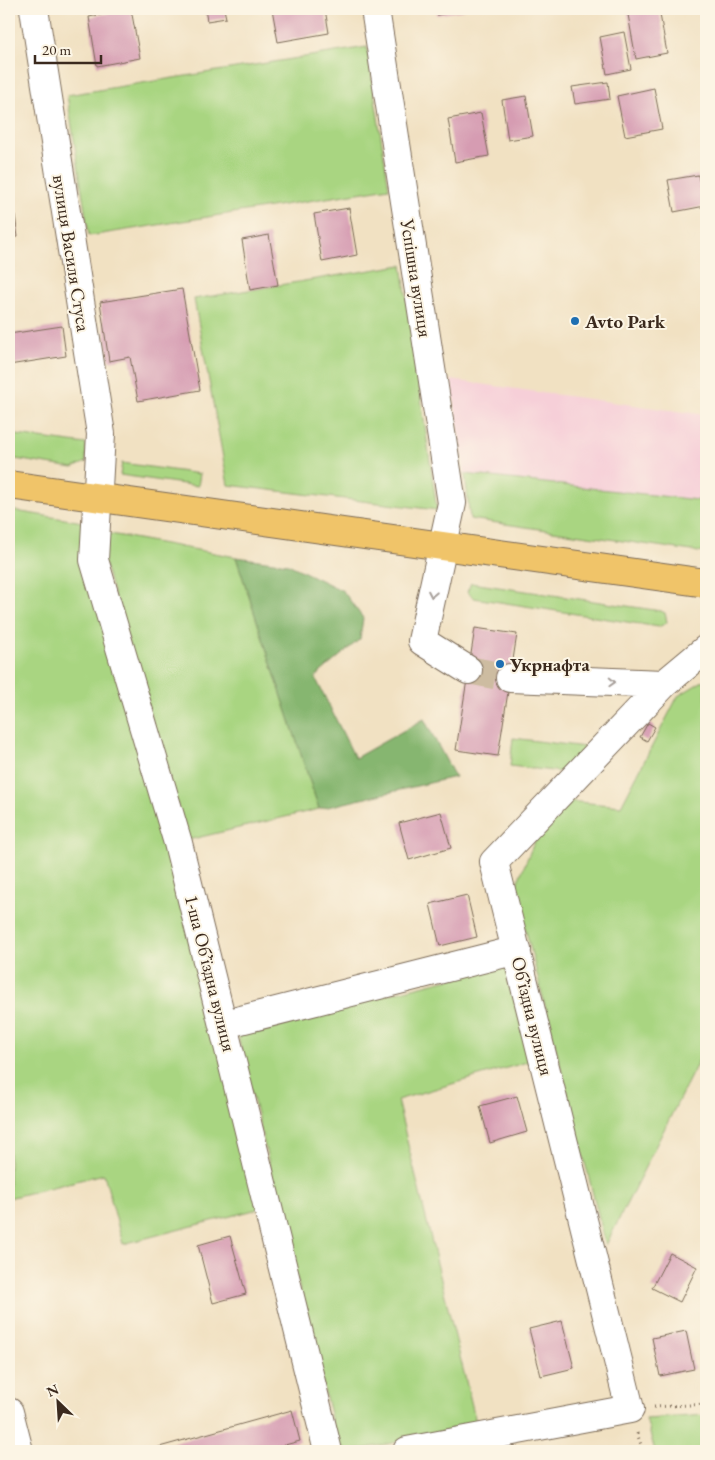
<svg xmlns="http://www.w3.org/2000/svg" width="715" height="1460" font-family="'EB Garamond',serif">
  <style>
    .built { fill: #f6cfd8 }
    .green { fill: #a9d581; stroke: #728050 }
    .forest { fill: #86b66f; stroke: #607046 }
    .building { fill: #d69cb2 }
    .lines { fill: none; stroke-linecap: round; stroke-linejoin: round }
    .minor-tunnel { stroke: #cdbca1; stroke-width: 28; stroke-dasharray: 28 14; stroke-linecap: butt }
    .minor-casing { stroke: #7b6a57; stroke-width: 30 }
    .major-casing { stroke: #7b6a57; stroke-width: 30 }
    .path { stroke: #7b6a57; stroke-width: 3; stroke-dasharray: 1 4; stroke-linecap: butt }
    .minor { stroke: #fff; stroke-width: 28 }
    .major { stroke: #f0c469; stroke-width: 28 }
    .oneway { stroke: #a79f9a }
    .poi-dot { fill: #1f6fb2; stroke: #fcf5e5; stroke-width: 2 }
    .labels { text-anchor: middle; stroke-width: 4; stroke-linejoin: round; paint-order: stroke }
    .street-label { font-size: 19px; fill: #3b2a1e; stroke: #fcf5e5 }
    .poi-label { font-size: 19px; font-weight: bold; fill: #3b2a1e; stroke: #fcf5e5; text-anchor: start }
  </style>
  <rect width="100%" height="100%" fill="#fcf5e5"/>
  <filter id="ink" filterUnits="userSpaceOnUse"><feTurbulence type="fractalNoise" baseFrequency=".02" numOctaves="2"/><feDisplacementMap in="SourceGraphic" scale="10" xChannelSelector="R" yChannelSelector="G"/><feConvolveMatrix kernelMatrix="1 2 1 2 8 2 1 2 1" color-interpolation-filters="sRGB"/></filter>
  <filter id="wash" filterUnits="userSpaceOnUse"><feTurbulence type="fractalNoise" baseFrequency=".0096" numOctaves="4" result="noise"/><feDisplacementMap in="SourceGraphic" scale="20" xChannelSelector="R" yChannelSelector="G"/><feGaussianBlur stdDeviation="1.12" result="paint"/><feColorMatrix in="noise" values="0 0 0 0 0 0 0 0 0 0 0 0 0 0 0 0 0 1.4 0 .05"/><feComposite in="paint" operator="in"/></filter>
  <g filter="url(#wash)">
    <rect width="100%" height="100%" fill="#f1e1c2"/>
    <path class="built" d="M451 380 706 415V501L465 474Z"/>
    <path class="green" d="M367 47 389 188 89 236 67 95Z
      M402 265 437 510 228 485 194 299Z
      M9 434 86 444V462L73 468 9 458Z
      M122 463 200 474 198 486 120 475Z
      M465 474 706 501V553L470 519Z
      M9 510 89 523 258 1209 123 1244 104 1174 9 1198Z
      M105 533 236 557 319 809 188 840 103 559Z
      M471 583 661 611 665 613 667 622 659 627 474 598 467 592Z
      M706 679V1046L606 1245 515 888 536 838 567 801 621 806 678 696Z
      M513 738 585 747 571 773 510 766Z
      M509 964 534 1060 397 1100 477 1426 352 1451H339L237 1032Z
      M706 1415V1451H655L646 1419Z"/>
    <path class="forest" d="M236 557 288 564 343 591 363 618 360 639 315 677 355 758 424 719 455 777 319 809Z"/>
    <g id="blocks">
      <path class="building" d="M131 9 140 58 97 66 89 17Z
        M205 9H224L226 18 207 21Z
        M272 9H325L329 33 278 42Z
        M436 9H464V10L437 15Z
        M627 9H659L667 53 636 59Z
        M624 32 631 69 607 74 600 37Z
        M608 82 610 99 575 104 572 87Z
        M654 88 662 129 625 136 617 96Z
        M526 96 533 136 508 140 502 100Z
        M481 113 489 156 455 162 448 119Z
        M698 175 705 206 674 212 668 180Z
        M13 200 18 237 9 238V201Z
        M349 208 357 255 322 262 314 214Z
        M269 235 278 285 250 290 242 240Z
        M182 289 200 390 138 401 130 357 109 361 100 302Z
        M62 326 66 356 9 365V334Z
        M475 628 517 634 498 756 456 750Z
        M648 723 655 727 647 741 640 737Z
        M441 812 451 848 409 860 399 823Z
        M467 895 477 937 440 946 430 904Z
        M517 1096 527 1132 490 1143 480 1106Z
        M230 1236 246 1294 213 1303 198 1245Z
        M670 1253 697 1267 680 1302 652 1288Z
        M562 1321 574 1368 541 1376 529 1329Z
        M686 1331 694 1369 660 1376 652 1338Z
        M292 1410 300 1441 262 1451H145Z"/>
    </g>
  </g>
  <g filter="url(#ink)">
    <use href="#blocks" fill-opacity="0" stroke="#7b6a57" stroke-width="1"/>
    <g class="lines">
      <path class="minor-tunnel" d="M468 670 510 678"/>
      <defs>
        <path id="minor" d="M34 9 101 434 94 560 178 843 328 1451
          M375 9 452 503 422 641 468 670
          M510 678 664 684
          M225 1024 517 950
          M9 1412 19 1451
          M407 1451 630 1409 494 862 664 684 706 649"/>
        <path id="major" d="M9 485 706 583"/>
      </defs>
      <use href="#minor" class="minor-casing"/>
      <use href="#major" class="major-casing"/>
      <path class="path" d="M654 1407 706 1404
        M637 1433 643 1451"/>
      <use href="#minor" class="minor"/>
      <use href="#major" class="major"/>
    </g>
    <defs><path id="oneway-chevron" d="M-2-3.5L2.5 0L-2 3.5" fill="none" stroke-width="1.6" stroke-linecap="round" stroke-linejoin="round" transform="scale(1.25)"/></defs>
    <g class="oneway">
      <use href="#oneway-chevron" transform="translate(432 594) rotate(101)"/>
      <use href="#oneway-chevron" transform="translate(612 682) rotate(2)"/>
    </g>
  </g>
  <g class="poi-dot">
    <circle cx="575" cy="321" r="5"/>
    <circle cx="500" cy="664" r="5"/>
  </g>
  <g class="labels">
    <g class="street-label">
      <text transform="translate(72 253) rotate(81)" y="7">вулиця Василя Стуса</text>
      <text transform="translate(417 278) rotate(81)" y="7">Успішна вулиця</text>
      <text transform="translate(211 973) rotate(76)" y="7">1-ша Обʼїздна вулиця</text>
      <text transform="translate(533 1016) rotate(76)" y="7">Обʼїздна вулиця</text>
    </g>
    <g class="poi-label">
      <text x="585" y="328">Avto Park</text>
      <text x="510" y="671">Укрнафта</text>
    </g>
  </g>
  <rect width="715" height="1460" fill="none" stroke="#fcf5e5" stroke-width="30"/>
  <g transform="translate(58 1402) rotate(335)" stroke="#fcf5e5" stroke-width="4" paint-order="stroke">
  <path d="M0-4L9 19L0 12L-9 19Z" fill="#3b2a1e"/>
  <text y="-8" font-size="14" font-weight="bold" text-anchor="middle" fill="#3b2a1e">N</text>
  </g>
  <path d="M35 55v8h66v-8" fill="none" stroke="#3b2a1e" stroke-width="2.5"/>
  <text x="42" y="55" font-size="15" fill="#3b2a1e" stroke="#fcf5e5" stroke-width="4" paint-order="stroke">20 m</text>
</svg>
